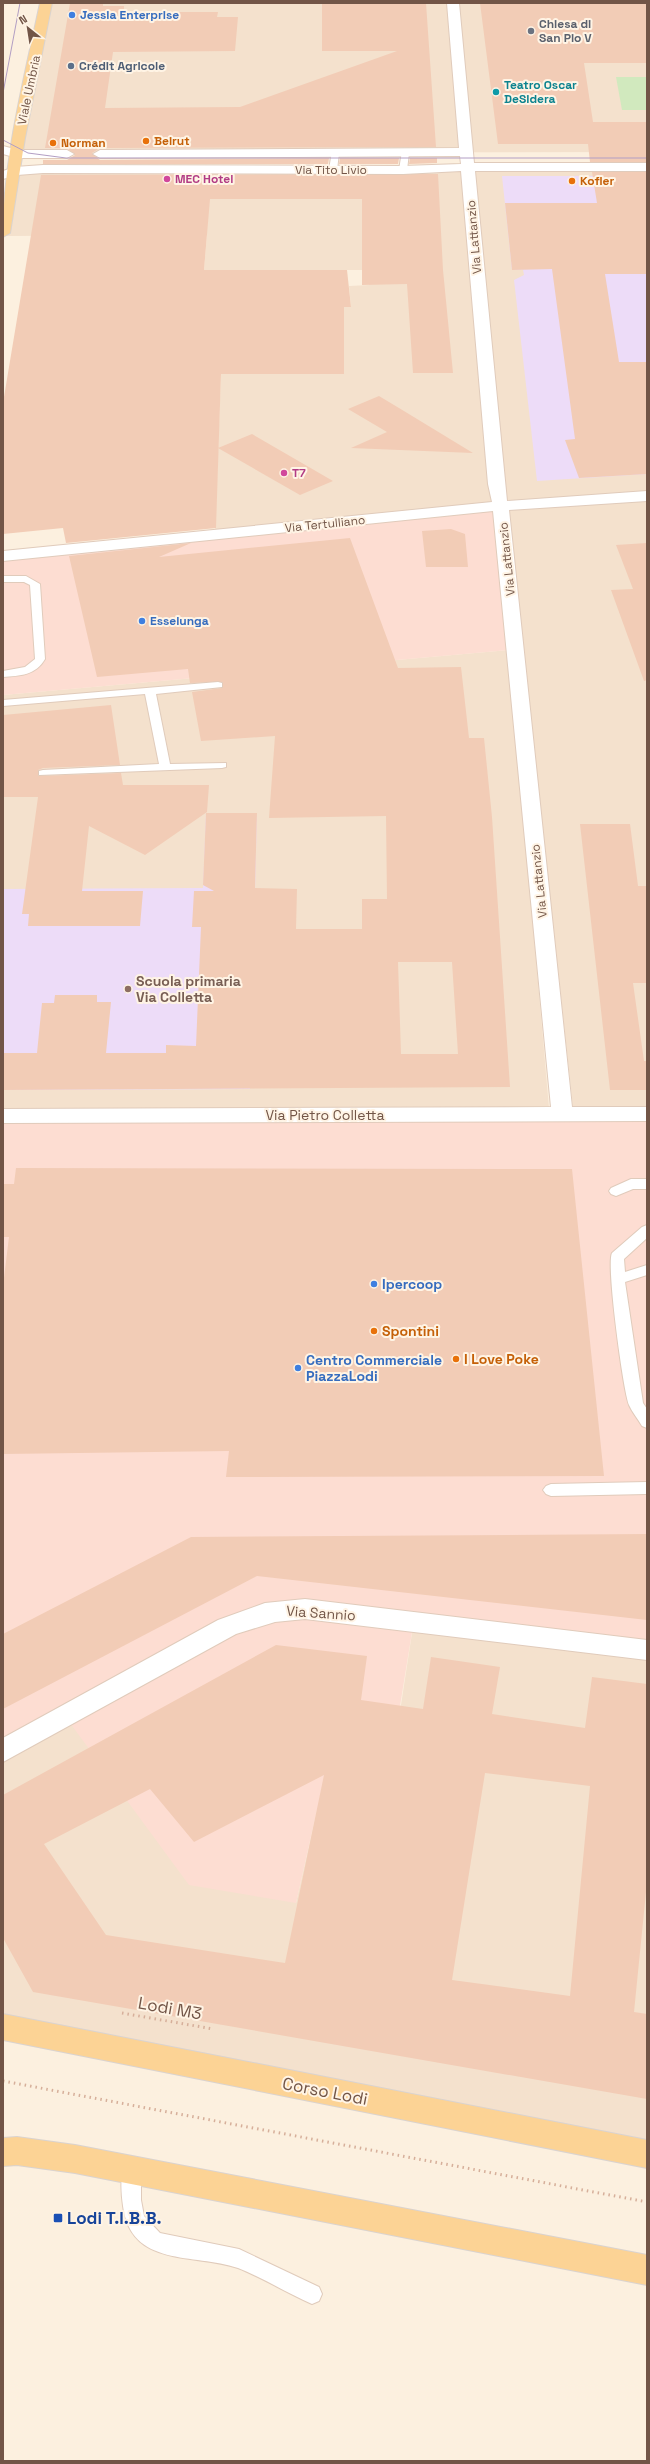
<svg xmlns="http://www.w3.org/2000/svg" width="650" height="2464" font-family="'Space Grotesk',sans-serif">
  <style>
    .residential { fill: #f4e1cd }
    .commercial { fill: #fdddd2 }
    .education { fill: #eddcf8 }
    .green { fill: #d1e9be }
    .building { fill: #f2ccb6; fill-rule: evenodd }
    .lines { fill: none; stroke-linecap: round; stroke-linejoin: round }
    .service-casing { stroke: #e0cbbb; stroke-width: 2 }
    .minor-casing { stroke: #e0cbbb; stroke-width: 2 }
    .primary-casing { stroke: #dad3cf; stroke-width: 2 }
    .path { stroke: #d6af9a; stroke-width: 3; stroke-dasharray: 1.5 4; stroke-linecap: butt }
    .service { fill: #fff; fill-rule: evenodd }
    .minor { fill: #fff; fill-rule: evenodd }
    .primary { fill: #fcd395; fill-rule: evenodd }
    .tram { stroke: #b29ec4; stroke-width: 1 }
    .shop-dot { fill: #3f7fe0; stroke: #fff4e5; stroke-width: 1.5 }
    .worship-dot { fill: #6b7280; stroke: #fff4e5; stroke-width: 1.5 }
    .service-dot { fill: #5c6f8a; stroke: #fff4e5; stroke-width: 1.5 }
    .culture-dot { fill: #0f9aa8; stroke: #fff4e5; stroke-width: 1.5 }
    .food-dot { fill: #e8710a; stroke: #fff4e5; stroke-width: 1.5 }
    .hotel-dot { fill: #d1479c; stroke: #fff4e5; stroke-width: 1.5 }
    .education-dot { fill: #8d6e63; stroke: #fff4e5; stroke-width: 1.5 }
    .transit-dot { fill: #1a4fb4; stroke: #fff4e5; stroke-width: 1.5 }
    .labels { text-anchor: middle; stroke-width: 4; stroke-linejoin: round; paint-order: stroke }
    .far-shop-label { font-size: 12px; font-weight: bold; fill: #366cbe; stroke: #fff4e5; text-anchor: start }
    .far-worship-label { font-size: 12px; font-weight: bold; fill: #5b616d; stroke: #fff4e5; text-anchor: start }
    .far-service-label { font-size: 12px; font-weight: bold; fill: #4e5e75; stroke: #fff4e5; text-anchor: start }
    .far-culture-label { font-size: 12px; font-weight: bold; fill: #0d838f; stroke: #fff4e5; text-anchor: start }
    .far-street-label { font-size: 12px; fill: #725547; stroke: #fff4e5 }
    .far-food-label { font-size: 12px; font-weight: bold; fill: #c56008; stroke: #fff4e5; text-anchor: start }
    .far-hotel-label { font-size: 12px; font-weight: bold; fill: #b23c85; stroke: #fff4e5; text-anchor: start }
    .education-label { font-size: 14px; font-weight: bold; fill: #785e54; stroke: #fff4e5; text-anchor: start }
    .street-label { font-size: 14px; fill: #725547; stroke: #fff4e5 }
    .shop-label { font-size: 14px; font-weight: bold; fill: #366cbe; stroke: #fff4e5; text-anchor: start }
    .food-label { font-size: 14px; font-weight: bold; fill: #c56008; stroke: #fff4e5; text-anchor: start }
    .near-street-label { font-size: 17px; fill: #725547; stroke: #fff4e5 }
    .near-transit-label { font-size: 17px; font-weight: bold; fill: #164399; stroke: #fff4e5; text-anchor: start }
  </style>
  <rect width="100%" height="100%" fill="#fcf0df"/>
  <path class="residential" d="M47 3H647V152L19 153Z
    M48 170 466 171 495 504 215 532 221 374H306L319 307H351L349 286 369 285 368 270H204L207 235 6 236 18 172Z
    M647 170V494L503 504 472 171Z
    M647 500V1107H573L508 509Z
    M509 650 549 1108 3 1110V695Z
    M414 1620 647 1646V2142L3 2022V1738L59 1707 89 1747 296 1903 317 1810 401 1705Z"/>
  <path class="commercial" d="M492 510 497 524 509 650 3 695V558Z
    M647 1120V1646L414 1620 390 1767 317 1810 296 1903 189 1885 59 1708 3 1738V1122Z"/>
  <path class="education" d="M502 176H647V474L537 481 514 280 524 275 523 270H512Z
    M206 813H257L250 1089 3 1090V889L203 888Z"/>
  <path class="green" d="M616 77H647V110H622Z"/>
  <path class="building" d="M70 3H103V6H124V12H218L217 17H238L235 51 113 52 105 108 240 107 397 51H322V3H426L436 147 100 148 92 153 100 160 329 158 328 164H43V160H67L75 155 67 148H45Z
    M480 3H647V63H584L593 122H647V162H590L588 144H498Z
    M340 158H399L398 164H339Z
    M410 158H437V163L409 164Z
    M592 172H647V274H605L619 362H647V474L579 478 565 440 575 439 552 269 512 270 505 203H597Z
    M438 174 443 270 453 373H413L407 284 362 285V199H210L204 270H347L351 307H344V374H221L216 528 66 543 63 528 3 534V403L41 175Z
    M379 396 399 408 473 453 351 448 387 432 348 409Z
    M252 434 333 481 300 495 218 448Z
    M451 529 465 534 468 567H426L422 531Z
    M350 538 398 668 461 667 469 738H484L492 817 510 1087 3 1090V1053H37L42 1003H54L55 995H97V1002H111L106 1053H166V1045L196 1046 201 927H192L194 891H214L203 885 206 813H257L255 888 297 889 296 929H362V899H387L386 816 269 818 275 736 201 741 192 692 222 688 223 682 190 683 188 669 97 677 69 556 191 543 159 557ZM398 962H452L458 1054H401Z
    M647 543V680L644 681 611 590 633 589 616 545Z
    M111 705 120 765 43 768 38 770V776L121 773 123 785H209L207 812 145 855 89 826 82 891H143L140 926H28L29 914H22L38 797H3V715Z
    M580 824H630L638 886H647V983H633L644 1061H647V1090H610Z
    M16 1168 572 1169 604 1476 226 1477 229 1451 3 1454V1286L9 1237H3V1184H14Z
    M647 1534V1620L257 1576 3 1709V1634L191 1537Z
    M276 1645 367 1656 361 1700 423 1709 431 1657 500 1667 492 1714 585 1728 592 1677 647 1684V1882L634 2012 647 2014V2099L33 1992 3 1938V1795ZM485 1773 590 1786 570 1996 452 1980ZM324 1775 285 1963 106 1935 44 1844 150 1789 194 1842Z"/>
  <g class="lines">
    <defs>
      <path id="service" d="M332 151 339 153 337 170 333 173 329 170Z
        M402 151 409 153 407 170 403 173 399 170Z
        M3 576H26L40 584 45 659C36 675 20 676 3 677V671L25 667 35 659 30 585 24 582H3Z
        M218 682 222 683V687L156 694 170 764 226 763V767L222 768 39 775V771L43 770 159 764 145 694 3 706V700Z
        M631 1179H647V1189H633L616 1196 611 1194 609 1191 611 1188Z
        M647 1225V1238L624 1259 625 1272 647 1265V1275L625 1282 643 1403 647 1409V1428L642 1426C638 1419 632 1412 629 1405 623 1389 606 1264 612 1253L642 1227Z
        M647 1482V1494L551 1496 546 1494 543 1490 546 1486 551 1484Z
        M132 2161 139 2164 141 2170V2200L144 2216 160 2233 239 2249 319 2287 322 2294 319 2301 312 2304C287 2293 263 2278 238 2268 194 2253 131 2268 123 2206 121 2192 120 2176 125 2164Z"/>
      <path id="minor" d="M447 3H459L474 163H647V171H475L507 501 647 491V501L509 510 572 1107H647V1121L3 1123V1109L551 1107 493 511 3 561V551L492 502 488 484 461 171 403 174 43 173 17 175 3 179V171L15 167 43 165 403 166 461 164 460 156 100 158 93 154 100 150 459 148Z
        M3 146 18 150H67L74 154 67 158H17L3 154Z
        M305 1599 647 1640V1660L305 1619 275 1622 236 1634 3 1762V1738L218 1620 265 1603Z"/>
      <path id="primary" d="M40 3H52L25 138 10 233 3 237C3 158 24 80 40 3Z
        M3 2014 647 2140V2168L3 2040Z
        M17 2137 75 2145 647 2255V2285L75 2173 17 2165 3 2166V2138Z"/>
    </defs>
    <use href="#service" class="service-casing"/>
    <use href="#minor" class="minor-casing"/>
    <use href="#primary" class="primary-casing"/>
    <path class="path" d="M122 2013 213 2029
      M3 2081 647 2202"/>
    <use href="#service" class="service"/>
    <use href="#minor" class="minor"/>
    <use href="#primary" class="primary"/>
    <path class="tram" d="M3 93 20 3
      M3 140 28 153 66 158H647"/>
  </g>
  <g class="shop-dot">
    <circle cx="72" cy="15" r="4"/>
    <circle cx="142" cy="621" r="4"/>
    <circle cx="374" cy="1284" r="4"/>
    <circle cx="298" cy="1368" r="4"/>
  </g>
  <circle class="worship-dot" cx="531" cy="31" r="4"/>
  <circle class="service-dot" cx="71" cy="66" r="4"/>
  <circle class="culture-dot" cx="496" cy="92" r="4"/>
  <g class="food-dot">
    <circle cx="146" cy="141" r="4"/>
    <circle cx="53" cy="143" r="4"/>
    <circle cx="572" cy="181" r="4"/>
    <circle cx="374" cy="1331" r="4"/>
    <circle cx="456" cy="1359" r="4"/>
  </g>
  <g class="hotel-dot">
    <circle cx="167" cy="179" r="4"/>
    <circle cx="284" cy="473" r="4"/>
  </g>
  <circle class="education-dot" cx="128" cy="989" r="4"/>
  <rect class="transit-dot" x="53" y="2213" width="10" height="10" rx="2"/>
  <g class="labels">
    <g class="far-shop-label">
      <text x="80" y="19">Jessia Enterprise</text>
      <text x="150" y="625">Esselunga</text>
    </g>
    <g class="far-worship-label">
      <text x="539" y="28">Chiesa di<tspan x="539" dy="14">San Pio V</tspan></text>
    </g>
    <g class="far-service-label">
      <text x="79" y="70">Crédit Agricole</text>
    </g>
    <g class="far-culture-label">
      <text x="504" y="89">Teatro Oscar<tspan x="504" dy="14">DeSidera</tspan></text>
    </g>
    <g class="far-street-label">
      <text transform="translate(29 90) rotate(-78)" y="4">Viale Umbria</text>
      <text x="331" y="174">Via Tito Livio</text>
      <text transform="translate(474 237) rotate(-95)" y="4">Via Lattanzio</text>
      <text transform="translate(325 524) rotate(-6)" y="4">Via Tertulliano</text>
      <text transform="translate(507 559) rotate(-96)" y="4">Via Lattanzio</text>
      <text transform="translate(539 881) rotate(-96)" y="4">Via Lattanzio</text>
    </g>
    <g class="far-food-label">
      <text x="154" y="145">Beirut</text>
      <text x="61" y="147">Norman</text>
      <text x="580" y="185">Kofler</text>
    </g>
    <g class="far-hotel-label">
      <text x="175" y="183">MEC Hotel</text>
      <text x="292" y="477">T7</text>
    </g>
    <g class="education-label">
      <text x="136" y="986">Scuola primaria<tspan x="136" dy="16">Via Colletta</tspan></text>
    </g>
    <g class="street-label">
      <text x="325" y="1120">Via Pietro Colletta</text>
      <text transform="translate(321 1613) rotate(4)" y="5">Via Sannio</text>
    </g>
    <g class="shop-label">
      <text x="382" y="1289">Ipercoop</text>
      <text x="306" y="1365">Centro Commerciale<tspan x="306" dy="16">PiazzaLodi</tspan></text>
    </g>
    <g class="food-label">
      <text x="382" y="1336">Spontini</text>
      <text x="464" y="1364">I Love Poke</text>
    </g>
    <g class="near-street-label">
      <text transform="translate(170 2008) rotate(10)" y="6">Lodi M3</text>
      <text transform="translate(325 2091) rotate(11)" y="6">Corso Lodi</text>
    </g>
    <g class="near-transit-label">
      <text x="67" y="2224">Lodi T.I.B.B.</text>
    </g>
  </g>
  <rect width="650" height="2464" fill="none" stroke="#725547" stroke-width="8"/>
  <g transform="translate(28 28) rotate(330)" stroke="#fff4e5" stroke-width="3" paint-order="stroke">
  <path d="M0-3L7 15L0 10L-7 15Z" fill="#725547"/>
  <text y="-6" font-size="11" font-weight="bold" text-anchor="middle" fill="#725547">N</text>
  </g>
</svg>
